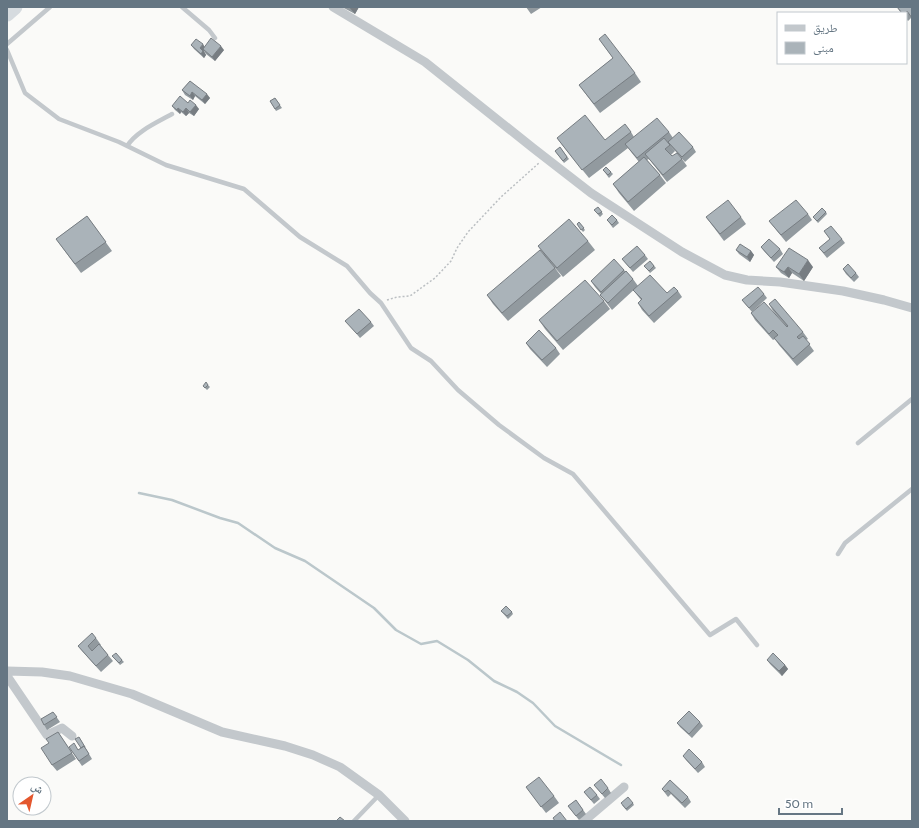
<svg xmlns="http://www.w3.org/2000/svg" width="919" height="828" font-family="Cabin,'Noto Naskh Arabic',sans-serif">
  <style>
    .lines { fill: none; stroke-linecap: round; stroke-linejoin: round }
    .stream { stroke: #bbc7cb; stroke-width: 2.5 }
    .path { stroke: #bbbfc2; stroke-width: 1.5; stroke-dasharray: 2 2; stroke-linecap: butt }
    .service { stroke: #c3c8cc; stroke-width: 4.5 }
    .minor { stroke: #c3c8cc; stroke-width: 9 }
    .trunk { stroke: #d6dbdf; stroke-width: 15 }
    .wall { fill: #929a9f }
    .shaded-wall { fill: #777d82 }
    .building { fill: #aab3b9; stroke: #777d82 }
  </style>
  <rect width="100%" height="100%" fill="#fafaf8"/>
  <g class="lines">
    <path class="stream" d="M139 493 172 500 220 518 238 523 275 548 305 561 374 608 396 630 421 644 437 641 468 660 494 681 517 692 533 703 555 726 621 765"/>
    <path class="path" d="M387 300 397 297 410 296 435 278 451 261 457 248 468 232 501 197 539 163"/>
    <path class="service" d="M182 7 209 30 215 38
      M7 44 50 7
      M7 50 25 93 59 119 119 142 166 165 244 189 300 237 347 266 370 293 381 303 411 348 431 361 458 390 499 425 544 458 573 474 710 635 736 619 757 645
      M127 146C137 131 156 123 172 114
      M858 443 912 399
      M838 554 845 543 912 489
      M354 821 379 795"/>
    <path class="minor" d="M333 7 425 62 533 148 591 193 682 252 725 275 747 280 780 282 843 291 884 300 912 308
      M7 671 42 672 70 676 132 694 222 732 285 746 313 755 340 767 379 795 405 821
      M7 676 47 735 62 728 72 736
      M584 821 624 787"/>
    <path class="trunk" d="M7 14 15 7"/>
  </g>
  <path class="wall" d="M342 7H359L355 14Z
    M526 7H542L531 14Z
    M897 7H912V19L911 18 908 21 906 19V13H901Z
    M599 39 635 73 641 82 600 113 579 85 613 58Z
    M191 45 205 47 224 50 215 61 206 54 204 51V52L206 55 204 58 194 49Z
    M190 81 210 98 205 104 195 96 193 100 185 95 182 90Z
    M275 98 282 108 276 111 270 101Z
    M188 103 199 109 194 116 189 113 186 116 181 112 180 114 175 110 172 106Z
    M631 132 634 137 669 132 673 138 693 147 696 152 685 162 668 143 675 151 671 155 672 156 682 159 687 166 667 182 649 159 647 160 660 175 666 183 634 211 619 193 613 184 639 162 628 148 589 178 563 146 557 138 605 140Z
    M560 147 569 159 564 163 555 151Z
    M603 170 611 172 613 174 609 178Z
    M598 207 603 214 600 217 594 210Z
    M826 212 827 214 818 223 813 217Z
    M808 214 812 220 786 242 769 221Z
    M87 216 112 251 81 273 56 239Z
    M706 217H741L746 224 724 241Z
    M607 220H617L619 223 613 228Z
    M579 222 585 230 583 232 577 224Z
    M824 231 842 239 845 243 827 258 819 248 830 239Z
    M588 241 595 250 563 277 544 255 538 246Z
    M761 247 780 249 783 254 774 262 764 251Z
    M736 250 751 251 754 255 750 262 739 254Z
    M645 255 648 259 633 272 622 259Z
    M650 261 656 268 650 273 646 268Z
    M776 267H813L804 281 792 273 789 278 781 273Z
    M555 268 561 276 508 321 493 304 487 295Z
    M843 269 856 273 859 277 854 282 846 274Z
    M624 270 633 279 638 286 612 310 605 301 600 295 601 294 595 287 591 281Z
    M633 290 667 293 678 291 682 297 654 323 642 310 638 303 641 300Z
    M764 294 767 298 752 312 742 300Z
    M604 301 610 309 563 350 545 329 539 320Z
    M769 304 803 332 808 339 806 340 814 351 797 366 779 345 775 339 773 340 755 320 751 313 787 327 773 311Z
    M345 321 371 322 374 326 360 338 349 325Z
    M526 343 556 348 560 354 547 367 530 349Z
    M208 385 210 387 207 390 203 386Z
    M501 611 512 612 513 614 508 619Z
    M96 638 101 645H100L108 655 113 661 101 672 83 652 78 646Z
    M112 656 122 660 124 662 120 665Z
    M767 660 785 665 788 669 782 676 770 664Z
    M53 712 60 722 47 730 41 719Z
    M700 722 703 726 692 738 680 727 677 723Z
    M58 732 76 759 57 771 52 765 49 743Z
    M79 737 92 759 82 766 69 747 78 750 81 748Z
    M683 756 702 762 705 767 698 773 686 760Z
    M670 780 688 797 691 802 685 808 671 794 668 797 662 789Z
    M594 785 608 788 611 793 605 798Z
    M526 787 554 796 559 803 546 813Z
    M584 792 597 795 600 799 594 804Z
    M576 800 586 814 579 820 568 806Z
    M633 803 634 805 627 811 622 805Z"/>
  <path class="shaded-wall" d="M349 7H359L355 14Z
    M203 44 206 49H203L206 55 204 58 201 54 200 48Z
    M221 46 224 50 215 61 212 57Z
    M192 92 195 96 193 100 190 96Z
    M207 94 210 98 205 104 202 100Z
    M196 105 199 109 194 116 190 112Z
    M178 108 181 112 180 114 177 110Z
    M186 108 189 113 186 116 183 112Z
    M751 251 754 255 750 262 747 257Z
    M808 260 813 267 804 281 799 274Z
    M788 267 792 273 789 278 784 272Z
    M785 665 788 669 782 676 779 671Z"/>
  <path class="building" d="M897 7H912V18L907 11 905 13H902Z
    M605 34 635 73 594 104 579 85 613 58 599 39Z
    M211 38 221 46 212 57 203 49Z
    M196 39 203 44 200 48 203 51 201 54 191 45Z
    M190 81 207 94 202 100 192 92 190 96 182 90Z
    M180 96 188 103 190 100 196 105 190 112 186 108 183 112 178 108 177 110 172 106Z
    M275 98 280 105 275 109 270 101Z
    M585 115 605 140 625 124 631 132 582 170 557 138Z
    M657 118 669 132 637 158 625 144Z
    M679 132 693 147 682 157 668 142Z
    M664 138 670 145 665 149 672 156 677 153 682 159 663 175 645 154Z
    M560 147 567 157 563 161 555 151Z
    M644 157 660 175 628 202 613 184Z
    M606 167 611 172 608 175 603 170Z
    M728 200 741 217 720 234 706 217Z
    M796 200 808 214 781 235 769 221Z
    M598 207 602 212 598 214 594 210Z
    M822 208 826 212 817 221 813 217Z
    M612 215 617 220 612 225 607 220Z
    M87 216 106 242 75 264 56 239Z
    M569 219 588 241 557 268 538 246Z
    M579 222 584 228 581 230 577 224Z
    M831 226 842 239 824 253 819 248 830 239 824 231Z
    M769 239 780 249 771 258 761 247Z
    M740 244 751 251 747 257 736 250Z
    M637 246 645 255 630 268 622 259Z
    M789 248 808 260 799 274 788 267 784 272 776 267Z
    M540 250 555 268 502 313 487 295Z
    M614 259 624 270 601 292 591 281Z
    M650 261 654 266 649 271 644 266Z
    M848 264 856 273 851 278 843 269Z
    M626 271 633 279 608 303 600 295Z
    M650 275 667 293 674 287 678 291 649 316 638 303 642 299 633 290Z
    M585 280 604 301 557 341 539 320Z
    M758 287 764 294 749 308 742 300Z
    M775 299 803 332 797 337 799 339 803 336 810 344 793 359 774 338 778 335 773 330 769 334 751 313 764 302 787 327 788 326 769 304Z
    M359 309 371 322 357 334 345 321Z
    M539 330 556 348 542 360 526 343Z
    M206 382 208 385 205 388 203 386Z
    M506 606 512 612 507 616 501 611Z
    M92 633 96 638 88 646 92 651 99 644 108 655 96 666 78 646Z
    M116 653 122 660 119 663 112 656Z
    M773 653 785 665 779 671 767 660Z
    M689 711 700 722 689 734 677 723Z
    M53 712 57 717 44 725 41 719Z
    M58 732 72 753 52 765 41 748 49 743 46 739Z
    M79 737 85 747H84V746L81 748 75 739Z
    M74 743 78 750 84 746 89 754 79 761 69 747Z
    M689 749 702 762 695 769 683 756Z
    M539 777 554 796 541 807 526 787Z
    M601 779 608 788 602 794 594 785Z
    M670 780 688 797 682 803 668 790 665 792 662 789Z
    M590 787 597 795 591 800 584 792Z
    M628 797 633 803 626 809 621 803Z
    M576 800 583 810 576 816 568 806Z
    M560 812 567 821H555L553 818Z
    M340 817 345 821H336Z"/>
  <rect width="919" height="828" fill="none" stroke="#657683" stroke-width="16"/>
  <rect x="777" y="12" width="130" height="52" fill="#ffffff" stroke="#c1c8cd"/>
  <rect x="785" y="25" width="20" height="6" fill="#c3c8cc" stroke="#c1c8cd"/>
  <text x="813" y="32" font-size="12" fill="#657683">طريق</text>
  <rect x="785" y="42" width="20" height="12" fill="#aab3b9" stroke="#c1c8cd"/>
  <text x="813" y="52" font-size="12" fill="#657683">مبنى</text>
  <g transform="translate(32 796) rotate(34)"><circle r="19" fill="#ffffff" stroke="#c1c8cd"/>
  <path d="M0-3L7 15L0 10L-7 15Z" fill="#e4572e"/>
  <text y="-6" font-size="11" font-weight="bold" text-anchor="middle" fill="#657683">ش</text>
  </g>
  <path d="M779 808v6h63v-6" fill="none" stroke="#657683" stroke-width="2"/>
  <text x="785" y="808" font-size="12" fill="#657683" stroke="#ffffff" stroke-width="3" paint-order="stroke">50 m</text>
</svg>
